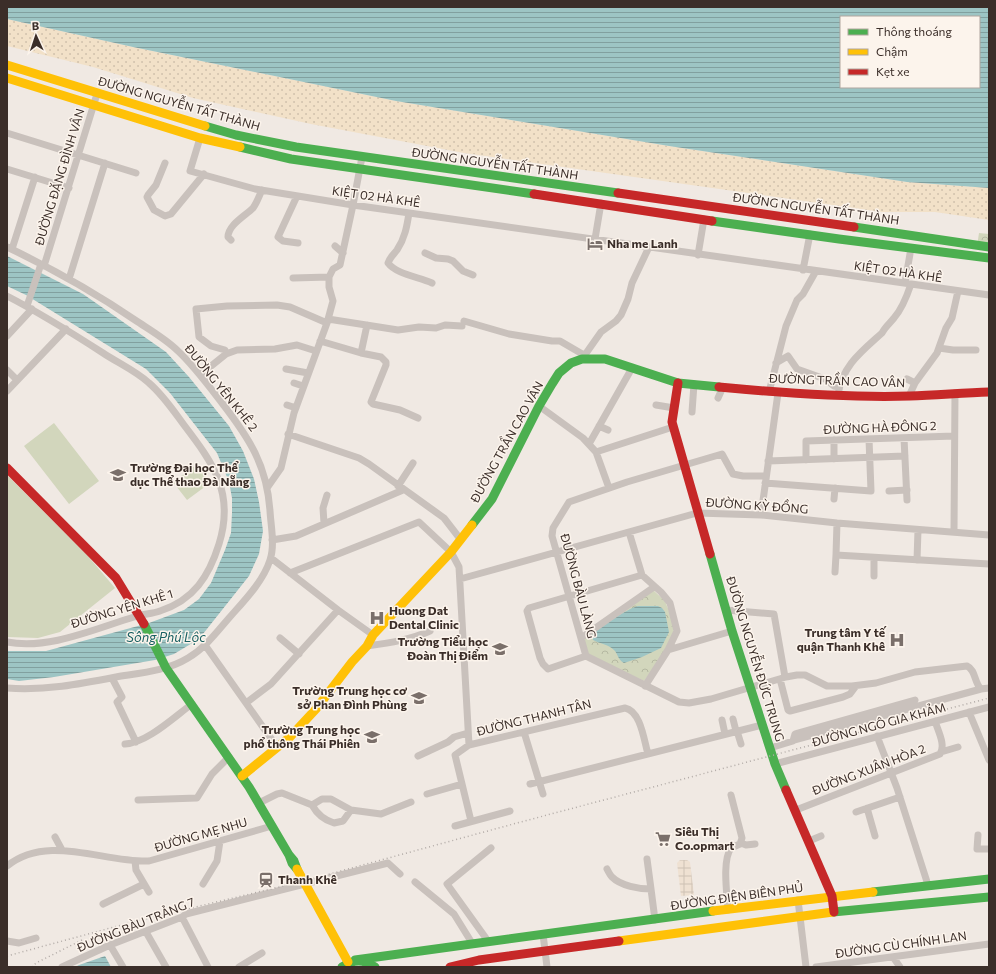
<svg xmlns="http://www.w3.org/2000/svg" width="996" height="974" font-family="Commissioner,sans-serif">
  <style>
    .sand { fill: url(#sand-dots) }
    .park { fill: url(#park-crowns) }
    .pitch { fill: #d2d6bc }
    .plaza { fill: url(#plaza-grid) }
    .water { fill: url(#water-rules); fill-rule: evenodd }
    .lines { fill: none; stroke-linecap: round; stroke-linejoin: round }
    .street { stroke: #c9c1bc; stroke-width: 7 }
    .fast { stroke: #4caf50; stroke-width: 9 }
    .slow { stroke: #ffc107; stroke-width: 9 }
    .jam { stroke: #c62828; stroke-width: 9 }
    .rail { stroke: #b1aaa6; stroke-width: 1.5; stroke-dasharray: 1 3; stroke-linecap: butt }
    .labels { text-anchor: middle; stroke-width: 3; stroke-linejoin: round; paint-order: stroke }
    .street-label { font-size: 12px; fill: #3b2e29; stroke: #fcf4ec }
    .poi-label { font-size: 12px; font-weight: bold; fill: #3b2e29; stroke: #fcf4ec; text-anchor: start }
    .water-label { font-size: 13px; font-style: italic; fill: #196062; stroke: #fcf4ec }
  </style>
  <defs>
    <pattern id="sand-dots" width="8" height="8" patternUnits="userSpaceOnUse"><rect width="8" height="8" fill="#f2e1c8"/><path d="M2 2h.1M6 6h.1" fill="none" stroke="#d0c1ac" stroke-width="1.8" stroke-linecap="round"/></pattern>
    <pattern id="park-crowns" width="20" height="18" patternUnits="userSpaceOnUse"><rect width="20" height="18" fill="#d2d6bc"/><path d="M2 6a3 3 0 1 1 6 0M12 15a3 3 0 1 1 6 0" fill="none" stroke="#b5b8a2"/></pattern>
    <pattern id="plaza-grid" width="8" height="8" patternUnits="userSpaceOnUse"><rect width="8" height="8" fill="#efe1d2"/><path d="M0 4h8M4 0v8" fill="none" stroke="#cec1b4"/></pattern>
    <pattern id="water-rules" width="6" height="5" patternUnits="userSpaceOnUse"><rect width="6" height="5" fill="#9dc5c4"/><path d="M0 2.5h6" fill="none" stroke="#81a09f"/></pattern>
  </defs>
  <rect width="100%" height="100%" fill="#f0e9e3"/>
  <path class="sand" d="M7 19 133 47 396 101 669 146 907 182 989 188V220L935 212H882L464 153 311 124 193 98 93 67 7 46Z"/>
  <path class="park" d="M979 233 989 234V247L977 246Z
    M652 589 665 601 675 626 668 649 644 681 588 655 583 637Z"/>
  <path class="pitch" d="M54 423 99 481 69 504 24 446Z
    M196 465 210 483 187 500 173 482Z
    M7 475 87 555 115 588 60 632 38 638 7 637Z"/>
  <path class="plaza" d="M680 860H687L690 862 694 895 681 896 677 863Z"/>
  <path class="water" d="M7 7H989V188L907 182 669 146 396 101 133 47 7 19ZM841 17H979V87H841Z
    M7 256 83 294 166 352 189 377 229 426 243 451 254 479 259 502 263 531 259 554 249 576 199 639 174 654 155 660 54 677 19 681 7 679V651H46L149 623 184 610 199 599 211 583 225 550 231 533 232 513V498L229 482 217 453 170 393 146 369 26 295 7 286Z
    M638 606H658L662 608 665 612 669 632 661 648 642 657 624 663C618 660 618 654 614 650 608 644 600 644 593 640L592 635C599 627 627 609 638 606Z
    M105 956 111 967H75L79 965Z"/>
  <g class="lines">
    <path class="street" d="M7 133 136 173
      M200 138 190 171 255 189 353 205 989 295
      M165 163 156 185 148 195 147 197 154 210 165 216 171 214 204 174
      M7 169 69 188
      M297 196 278 237 283 241 298 243
      M409 213C407 226 405 238 397 250 394 254 390 257 388 263 396 274 419 277 432 283
      M595 239 601 203
      M231 240 228 237C228 225 245 216 253 208 257 203 259 196 262 190
      M335 246 343 253
      M7 247C51 268 94 292 135 320 150 330 166 339 178 351 194 366 208 385 222 403 249 438 267 465 270 511 271 527 275 545 270 560 263 582 243 602 229 618 216 633 205 648 188 658 167 671 140 673 116 677 80 684 44 691 7 688
      M12 249 35 177
      M425 253 436 258 448 259 453 261 463 271 473 275
      M698 255 704 219
      M44 266 97 94
      M803 270 810 234
      M293 278 329 277
      M69 279 105 163
      M905 283 911 248
      M7 296C40 313 72 333 103 353 118 363 136 371 149 383 163 395 173 410 184 425 213 463 235 493 219 544 209 576 194 600 160 611 152 614 142 614 134 617 94 629 49 650 7 642
      M27 306 41 264
      M328 319 398 330 419 327 436 328 445 325 462 326
      M464 321 509 334 552 341H560L584 355
      M7 336 32 309
      M320 341 361 353 381 357 386 362V365L371 402 373 404 400 410 418 418
      M939 348 953 350H976
      M361 353 367 325
      M226 354 225 350 211 346 199 337 196 309 227 306 277 305 290 307 327 323
      M582 359 601 332 616 321 621 315 628 299 632 283 649 247
      M776 363 788 356 797 369 825 379 834 386 839 387
      M286 369 308 373
      M7 370 17 380
      M200 375 226 354 237 350 275 349 297 345 316 351
      M907 379 915 383
      M294 383 303 386
      M7 391 66 329
      M769 392 786 326 797 300 803 294 816 271
      M838 395C842 366 861 352 882 333 885 327 890 323 894 318 902 309 907 296 911 284
      M909 396 915 383 937 353 946 328 952 318 958 291
      M718 398 723 387
      M287 405 296 408
      M656 405 674 408
      M539 406 583 438 596 452 609 488
      M692 412 694 384
      M599 426 608 430
      M288 434 359 458 369 464 444 518 461 540
      M904 438 907 500
      M834 440V459
      M589 444 632 368
      M596 452 673 427
      M806 460V441L954 436
      M768 461 905 456
      M765 483 871 491 869 439
      M398 486 413 463
      M267 488 281 468 294 413 327 323 333 301 329 287V277L333 269 340 265 353 205 362 157
      M889 491 907 490
      M834 499 835 488
      M761 515 778 393
      M324 523 323 508 327 495
      M837 523 836 555 989 564
      M629 532 642 575 661 592 670 603 677 631 668 650 645 686
      M954 532 955 393
      M272 540 296 536 403 490
      M271 558 338 610 373 635
      M917 560 918 530
      M835 572 836 555
      M290 573 419 522 451 552 459 567 469 745
      M642 575 529 608 527 611 540 658 543 664 548 669 586 656 679 702 689 703 711 699 786 677 797 675H805L827 686H852L876 683 915 672 967 666C976 670 974 683 981 689L989 688
      M874 576V558
      M460 579 697 513 761 515 837 523 989 535
      M726 610 774 614 785 677
      M280 638 299 654
      M581 638 654 587
      M205 645 277 747
      M367 646C388 643 410 640 430 631
      M668 650 732 631
      M586 656 552 536 553 528 569 502 627 482 722 454 733 474 743 476H766
      M112 678 122 697 117 702 136 742
      M780 679 788 710 790 711 843 697 850 694 856 686
      M246 703 271 684 338 610
      M969 712 989 760
      M733 719 736 731
      M722 720 725 734
      M737 731 741 744
      M524 732 543 794
      M877 736 897 788 928 885
      M794 740 981 689
      M125 744C147 743 174 717 192 704
      M770 748 793 741 795 734 798 733 915 700
      M941 752 958 747
      M418 756 448 742 454 737 468 733
      M775 764 989 707
      M530 784 762 725
      M427 794 462 784
      M138 800 197 798 212 774 229 757
      M259 803 277 794 282 793 312 805 322 799H331L351 810 381 814 411 802
      M312 805C317 814 324 820 334 823L343 821 351 810
      M867 808 875 836
      M796 810 940 754C946 745 938 731 935 721
      M856 812 900 797
      M471 821 455 755 469 745 625 708C641 711 644 741 648 754
      M455 826 510 811
      M978 835 977 849H989
      M55 837 62 850
      M809 841 821 836
      M741 843 746 845 755 844
      M647 859 651 889
      M135 861 136 870 149 892
      M7 866C48 833 104 863 149 861L272 826
      M607 869C608 871 610 875 612 877 621 886 639 889 651 889L655 920
      M415 882 454 914 472 943
      M203 884 217 861 220 841
      M798 900 806 967
      M103 904 144 884
      M728 910C727 894 722 860 731 848L740 844 742 838 731 795
      M182 917 208 967
      M146 932 166 967
      M543 934 547 967
      M7 941 19 943 36 938
      M488 941 447 884 491 848
      M110 945 123 967
      M893 957 900 967
      M62 967 110 945 182 917 186 914 388 863 400 874
      M239 967 262 953
      M816 967 989 944"/>
    <path class="fast" d="M205 126 236 135 296 147 618 193
      M240 147 291 159 534 194
      M712 221 839 239 989 258
      M854 227 989 247
      M472 525 492 499 539 406 552 384 559 373 571 363 582 359H605L678 383 719 387
      M710 554 732 631 775 764 786 790
      M144 624 166 668 249 787 289 855 292 863 297 869 294 861 289 855
      M873 892 989 879
      M833 912 989 897
      M355 960 713 911
      M342 967C354 959 363 959 375 967"/>
    <path class="slow" d="M7 65 205 126
      M7 78 200 138 240 147
      M242 776 290 737 316 709 352 662 367 646 373 635 451 552 472 525
      M297 869 348 962
      M713 911 873 892
      M619 941 833 912"/>
    <path class="jam" d="M618 193 854 227
      M534 194 712 221
      M678 383 672 422 710 554
      M719 387C782 393 846 398 910 396 936 395 963 393 989 392
      M7 468 116 578 144 624
      M786 790 832 896 834 912
      M450 967 479 960 619 941"/>
    <path class="rail" d="M7 956 129 923 304 881 517 823 989 698
      M32 967 36 963 82 940"/>
  </g>
  <defs>
    <symbol id="hotel-bare" viewBox="-9 -9 18 18"><path d="M-6-4.5h1.5V1H6V5H4.5V3h-9V5H-6ZM-4 0a1.8 1.8 0 1 1 3.6 0ZM.5 0V-2.5h3Q6-2.5 6 0Z" fill="#7a6f6a" stroke="#fcf4ec" stroke-width="2.5" paint-order="stroke"/></symbol>
    <symbol id="school-bare" viewBox="-9 -9 18 18"><path d="M0-5L7-2L0 1L-7-2ZM-4 1L0 2.5L4 1V4Q0 6-4 4Z" fill="#7a6f6a" stroke="#fcf4ec" stroke-width="2.5" paint-order="stroke"/></symbol>
    <symbol id="hospital-bare" viewBox="-9 -9 18 18"><path d="M-5-5h3v3.5h4V-5h3V5h-3V1.5h-4V5h-3Z" fill="#7a6f6a" stroke="#fcf4ec" stroke-width="2.5" paint-order="stroke"/></symbol>
    <symbol id="supermarket-bare" viewBox="-9 -9 18 18"><path d="M-6-5.5h2.5l.6 2H6L4.5 2H-2.5L-4.4-4H-6ZM-1.5 3.2a1.3 1.3 0 1 0 .1 0ZM3 3.2a1.3 1.3 0 1 0 .1 0Z" fill="#7a6f6a" stroke="#fcf4ec" stroke-width="2.5" paint-order="stroke"/></symbol>
    <symbol id="station-bare" viewBox="-9 -9 18 18"><path d="M-3-6H3Q5-6 5-4V2Q5 4 3 4L4.5 6H3L1.5 4h-3L-3 6H-4.5L-3 4Q-5 4-5 2V-4Q-5-6-3-6ZM-3.5-4v3h7v-3ZM-3.5 1v1.5H-2V1ZM2 1v1.5H3.5V1Z" fill="#7a6f6a" stroke="#fcf4ec" stroke-width="2.5" paint-order="stroke"/></symbol>
  </defs>
  <g fill-rule="evenodd">
    <use href="#hotel-bare" x="584" y="233" width="22" height="22"/>
    <use href="#school-bare" x="107" y="464" width="22" height="22"/>
    <use href="#hospital-bare" x="366" y="607" width="22" height="22"/>
    <use href="#hospital-bare" x="886" y="629" width="22" height="22"/>
    <use href="#school-bare" x="489" y="638" width="22" height="22"/>
    <use href="#school-bare" x="408" y="687" width="22" height="22"/>
    <use href="#school-bare" x="361" y="726" width="22" height="22"/>
    <use href="#supermarket-bare" x="652" y="828" width="22" height="22"/>
    <use href="#station-bare" x="255" y="869" width="22" height="22"/>
  </g>
  <g class="labels">
    <g class="street-label">
      <text transform="translate(179 104) rotate(16)" y="4">ĐƯỜNG NGUYỄN TẤT THÀNH</text>
      <text transform="translate(495 164) rotate(8)" y="4">ĐƯỜNG NGUYỄN TẤT THÀNH</text>
      <text transform="translate(60 177) rotate(-73)" y="4">ĐƯỜNG ĐẶNG ĐÌNH VÂN</text>
      <text transform="translate(376 197) rotate(8)" y="4">KIỆT 02 HÀ KHÊ</text>
      <text transform="translate(816 209) rotate(8)" y="4">ĐƯỜNG NGUYỄN TẤT THÀNH</text>
      <text transform="translate(898 272) rotate(8)" y="4">KIỆT 02 HÀ KHÊ</text>
      <text transform="translate(837 381) rotate(2)" y="4">ĐƯỜNG TRẦN CAO VÂN</text>
      <text transform="translate(221 388) rotate(51)" y="4">ĐƯỜNG YÊN KHÊ 2</text>
      <text transform="translate(880 428) rotate(-2)" y="4">ĐƯỜNG HÀ ĐÔNG 2</text>
      <text transform="translate(507 442) rotate(-61)" y="4">ĐƯỜNG TRẦN CAO VÂN</text>
      <text transform="translate(757 506) rotate(4)" y="4">ĐƯỜNG KỲ ĐỒNG</text>
      <text transform="translate(578 586) rotate(75)" y="4">ĐƯỜNG BÀU LÀNG</text>
      <text transform="translate(122 609) rotate(-17)" y="4">ĐƯỜNG YÊN KHÊ 1</text>
      <text transform="translate(755 659) rotate(73)" y="4">ĐƯỜNG NGUYỄN ĐỨC TRUNG</text>
      <text transform="translate(534 718) rotate(-14)" y="4">ĐƯỜNG THANH TÂN</text>
      <text transform="translate(879 725) rotate(-15)" y="4">ĐƯỜNG NGÔ GIA KHẢM</text>
      <text transform="translate(869 770) rotate(-21)" y="4">ĐƯỜNG XUÂN HÒA 2</text>
      <text transform="translate(201 835) rotate(-16)" y="4">ĐƯỜNG MẸ NHU</text>
      <text transform="translate(737 897) rotate(-8)" y="4">ĐƯỜNG ĐIỆN BIÊN PHỦ</text>
      <text transform="translate(136 925) rotate(-22)" y="4">ĐƯỜNG BÀU TRẢNG 7</text>
      <text transform="translate(901 945) rotate(-8)" y="4">ĐƯỜNG CÙ CHÍNH LAN</text>
    </g>
    <g class="poi-label">
      <text x="607" y="248">Nha me Lanh</text>
      <text x="130" y="472">Trường Đại học Thể<tspan x="130" dy="14">dục Thể thao Đà Nẵng</tspan></text>
      <text x="389" y="615">Huong Dat<tspan x="389" dy="14">Dental Clinic</tspan></text>
      <text x="885" y="637" text-anchor="end">Trung tâm Y tế<tspan x="885" dy="14">quận Thanh Khê</tspan></text>
      <text x="488" y="646" text-anchor="end">Trường Tiểu học<tspan x="488" dy="14">Đoàn Thị Điểm</tspan></text>
      <text x="407" y="695" text-anchor="end">Trường Trung học cơ<tspan x="407" dy="14">sở Phan Đình Phùng</tspan></text>
      <text x="360" y="734" text-anchor="end">Trường Trung học<tspan x="360" dy="14">phổ thông Thái Phiên</tspan></text>
      <text x="675" y="836">Siêu Thị<tspan x="675" dy="14">Co.opmart</tspan></text>
      <text x="278" y="884">Thanh Khê</text>
    </g>
    <g class="water-label">
      <text x="166" y="642">Sông Phú Lộc</text>
    </g>
  </g>
  <rect width="996" height="974" fill="none" stroke="#3b2e29" stroke-width="16"/>
  <rect x="840" y="16" width="140" height="72" fill="#fcf4ec" stroke="#afa59e"/>
  <rect x="848" y="29" width="20" height="6" fill="#4caf50" stroke="#afa59e"/>
  <text x="876" y="36" font-size="12" fill="#3b2e29">Thông thoáng</text>
  <rect x="848" y="49" width="20" height="6" fill="#ffc107" stroke="#afa59e"/>
  <text x="876" y="56" font-size="12" fill="#3b2e29">Chậm</text>
  <rect x="848" y="69" width="20" height="6" fill="#c62828" stroke="#afa59e"/>
  <text x="876" y="76" font-size="12" fill="#3b2e29">Kẹt xe</text>
  <g transform="translate(36 36) rotate(357)" stroke="#fcf4ec" stroke-width="3" paint-order="stroke">
  <path d="M0-3L7 15L0 10L-7 15Z" fill="#3b2e29"/>
  <text y="-6" font-size="11" font-weight="bold" text-anchor="middle" fill="#3b2e29">B</text>
  </g>
</svg>
